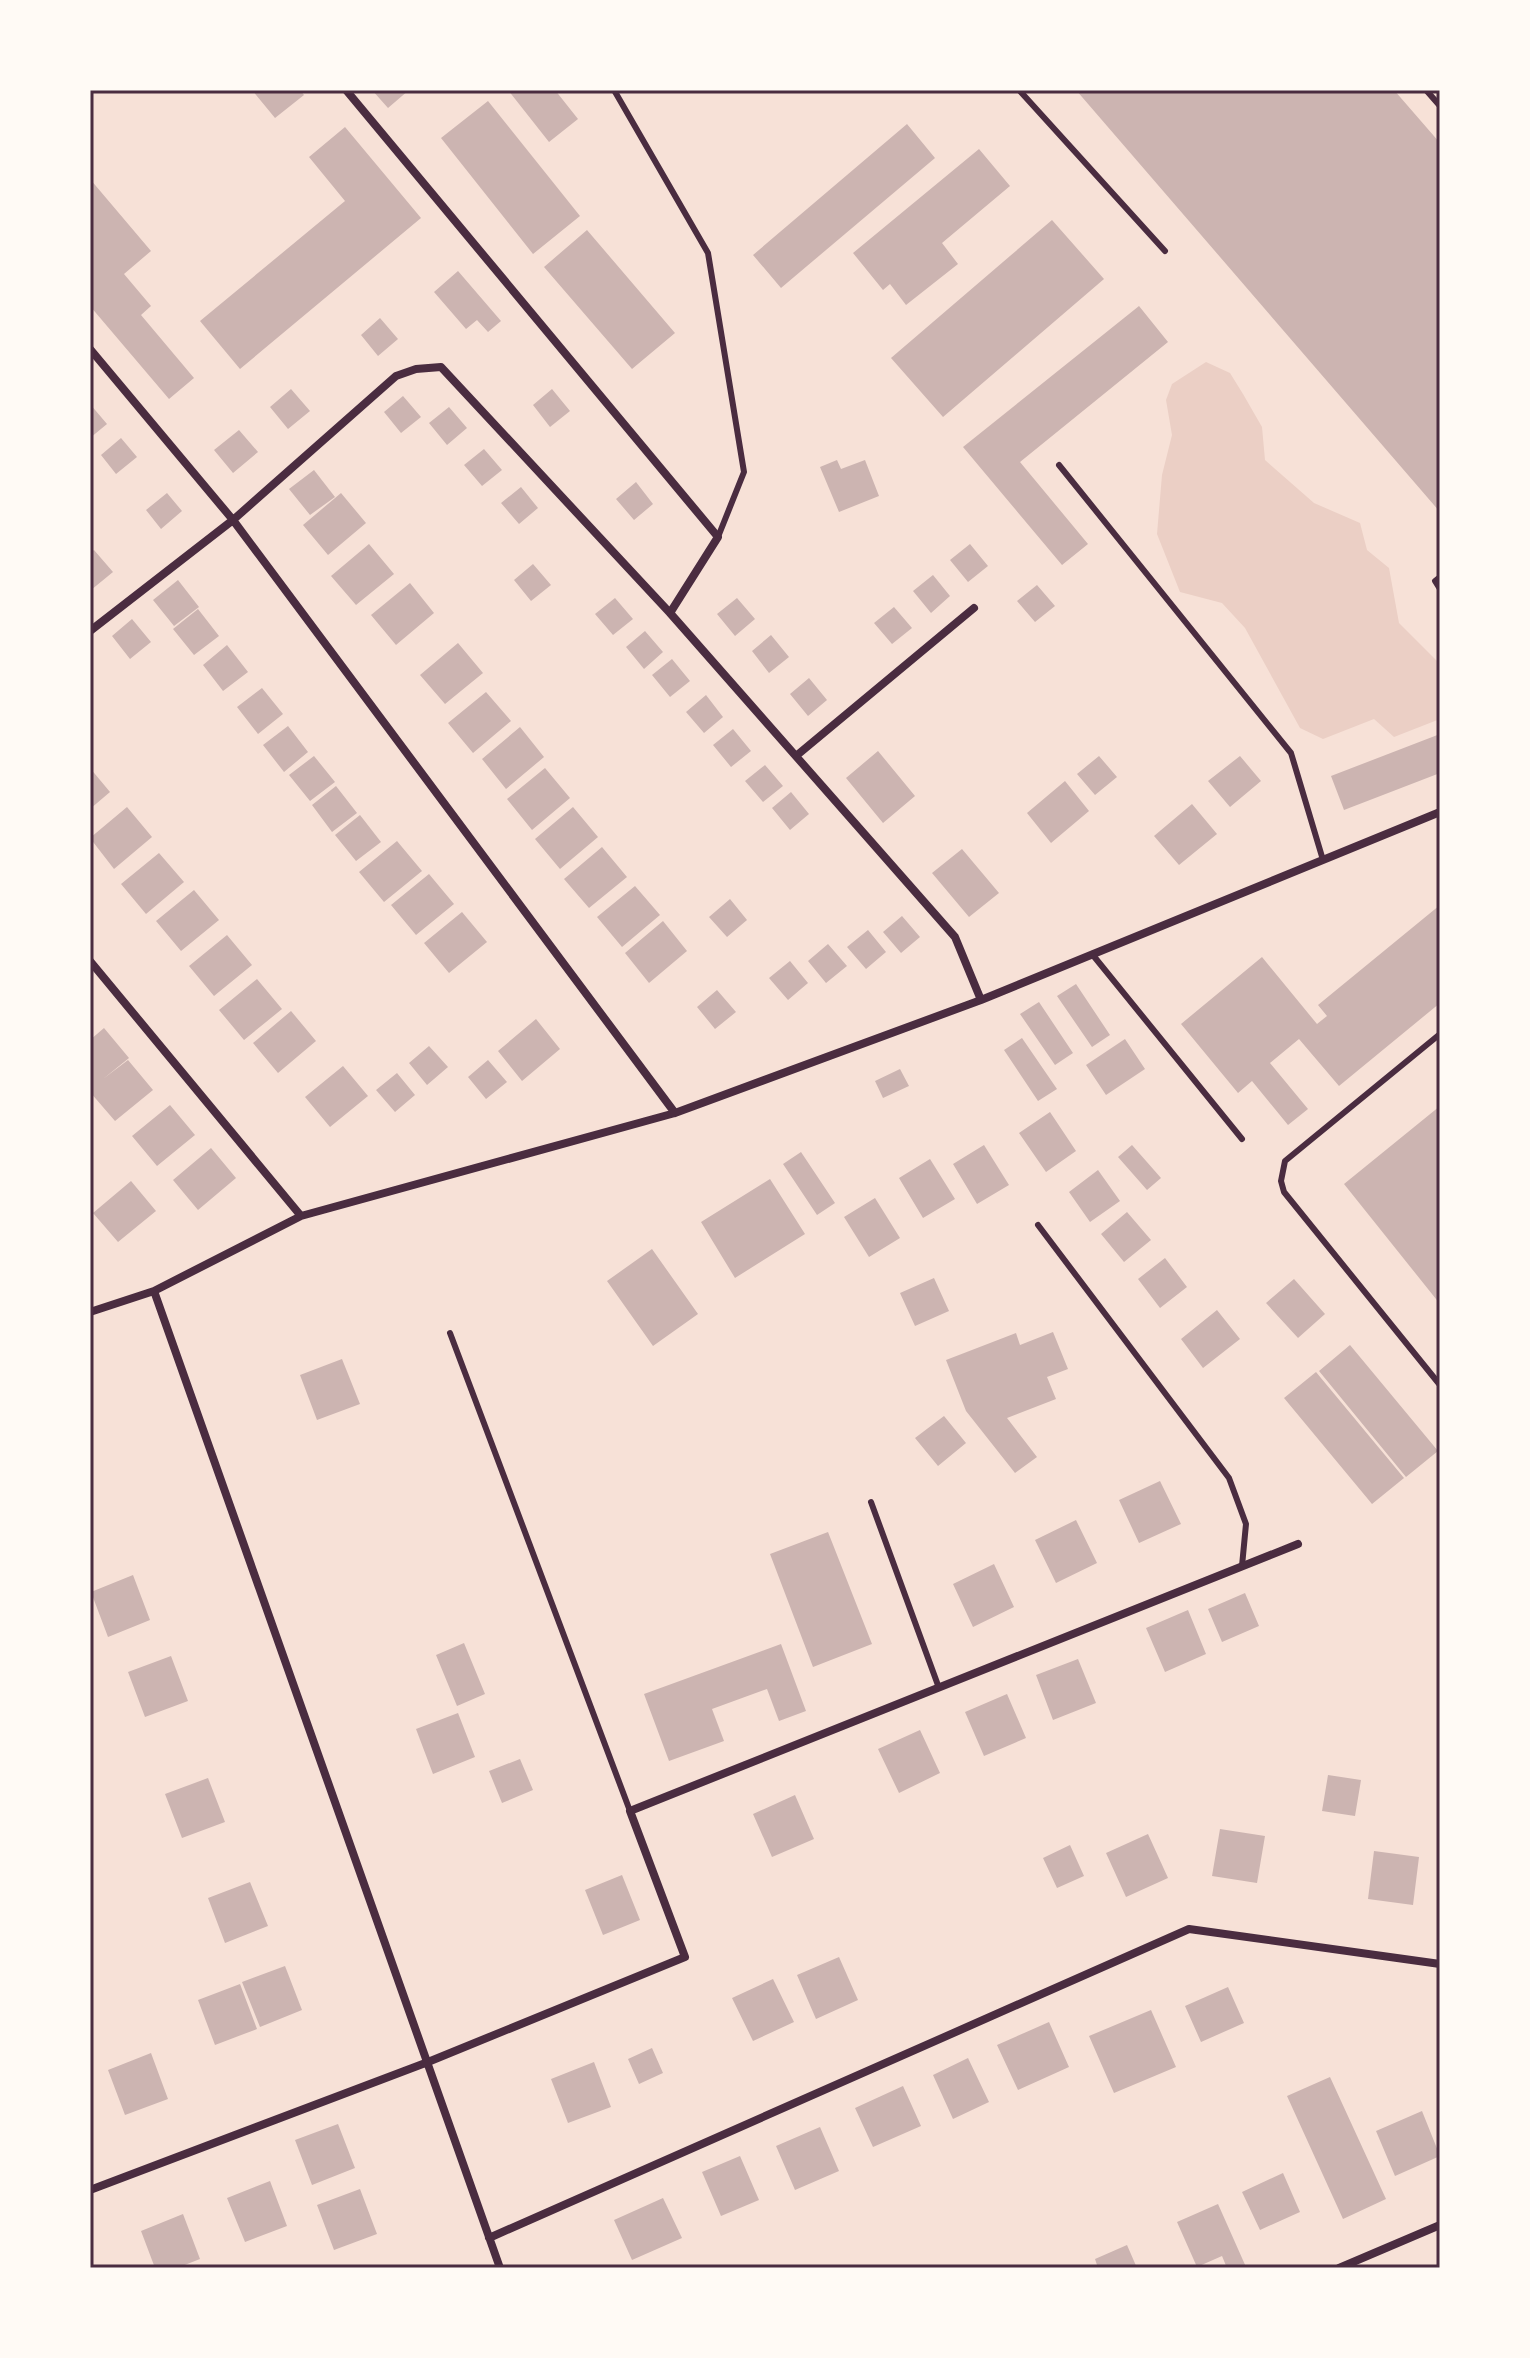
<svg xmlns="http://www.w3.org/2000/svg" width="1530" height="2358" font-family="Overpass,sans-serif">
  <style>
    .green { fill: #ebcfc5 }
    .building { fill: #ccb4b1 }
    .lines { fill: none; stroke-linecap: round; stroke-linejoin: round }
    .service { stroke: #4a2c40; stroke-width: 6 }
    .minor { stroke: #4a2c40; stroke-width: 8 }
    .neatline { fill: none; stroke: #4a2c40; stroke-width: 3 }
  </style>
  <rect width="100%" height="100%" fill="#f7e1d7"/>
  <path class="green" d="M1206 362 1230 373 1243 394 1262 427 1265 460 1314 503 1360 523 1367 550 1389 568 1399 623 1440 664V719L1394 737 1374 719 1323 739 1300 728 1245 628 1222 603 1180 592 1157 534 1162 475 1172 435 1166 400 1172 384Z"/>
  <path class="building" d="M252 90H300L304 95 275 118Z
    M372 90H409L388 108Z
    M508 90H555L578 119 549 142Z
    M1076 90H1394L1440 143V512Z
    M488 101 580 216 533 254 441 138Z
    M907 124 935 158 781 288 753 255Z
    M345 127 421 218 240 369 200 321 345 201 309 157Z
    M979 149 1010 186 942 243 958 264 906 305 890 284 883 290 853 253Z
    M90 179 151 251 124 274 151 306 141 315 194 378 169 399 90 306Z
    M1052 220 1104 279 943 417 891 358Z
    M587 230 675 333 632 369 544 267Z
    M458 271 501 321 488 332 477 320 466 329 434 292Z
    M1139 306 1168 342 1020 462 1088 544 1062 565 963 447Z
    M380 318 398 339 378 356 361 335Z
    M291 389 310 411 288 429 270 407Z
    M552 389 570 411 550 427 533 405Z
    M403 396 421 417 401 433 384 412Z
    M90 404 107 424 90 438Z
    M449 407 467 428 447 445 429 423Z
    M239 430 258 452 233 473 214 450Z
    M121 438 137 457 116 474 101 455Z
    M484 449 502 470 482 486 464 465Z
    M837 460 841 469 865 460 879 496 839 512 820 467Z
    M314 470 335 497 310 515 289 489Z
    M636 482 653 504 634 520 616 499Z
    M521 487 538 508 519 524 501 503Z
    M167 493 182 511 161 529 146 510Z
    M341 493 366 523 328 555 303 525Z
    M369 544 394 574 356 605 331 576Z
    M970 544 988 566 968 582 950 560Z
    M94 550 113 572 91 590 90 553Z
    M533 564 551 585 531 601 514 580Z
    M933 575 950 596 931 613 913 591Z
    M178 580 199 607 174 626 153 600Z
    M410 583 434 613 396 645 371 615Z
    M1037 585 1055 606 1035 622 1017 601Z
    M615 598 633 619 613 635 595 614Z
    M737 598 755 619 735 636 717 614Z
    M894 607 912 628 892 644 874 623Z
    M198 609 219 636 194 655 173 629Z
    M132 619 151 642 130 659 112 636Z
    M645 631 663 652 644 669 626 647Z
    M771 635 789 657 769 673 752 651Z
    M458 643 483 673 445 704 420 675Z
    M227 645 248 672 223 691 203 665Z
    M672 659 690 681 670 697 652 675Z
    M809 678 827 700 808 716 790 694Z
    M262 688 283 714 258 734 237 707Z
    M486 692 511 721 473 753 448 723Z
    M706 695 723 717 704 733 686 712Z
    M288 726 308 752 284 772 263 745Z
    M520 727 544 757 506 789 482 759Z
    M733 729 751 751 731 767 713 745Z
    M1440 734V773L1344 810 1331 776Z
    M878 751 915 796 883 823 846 778Z
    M314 756 335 782 310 801 289 775Z
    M1099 756 1117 777 1095 795 1077 774Z
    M1240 756 1261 781 1230 807 1208 781Z
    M765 765 783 786 763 802 745 781Z
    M90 768 110 792 90 809Z
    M545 768 570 798 532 830 507 799Z
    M1065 781 1089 811 1051 843 1027 813Z
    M336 786 357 813 332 832 312 805Z
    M791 792 809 814 790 830 772 808Z
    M1192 804 1217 834 1179 865 1154 836Z
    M127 807 152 837 114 869 90 838Z
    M573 807 598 837 560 869 535 839Z
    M360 815 381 842 356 861 335 835Z
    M397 841 422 871 384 902 359 872Z
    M602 847 627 877 589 908 564 879Z
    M962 849 999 893 969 917 932 873Z
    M159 853 184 882 146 914 121 884Z
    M429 874 454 904 416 935 391 905Z
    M635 886 660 915 622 947 597 917Z
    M194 890 219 920 181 951 156 921Z
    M730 899 747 920 727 937 709 917Z
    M1440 905V1003L1339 1086 1299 1039 1270 1063 1308 1109 1288 1125 1252 1081 1238 1093 1181 1024 1262 957 1317 1024 1327 1016 1318 1005Z
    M462 912 487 942 449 973 424 943Z
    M902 916 920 937 901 953 883 932Z
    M663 921 687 951 649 983 625 953Z
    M868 930 886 952 866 969 847 947Z
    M227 935 252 965 214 996 189 966Z
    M828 944 847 966 826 983 808 961Z
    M790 961 808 983 788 1000 769 978Z
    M257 979 282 1009 244 1040 219 1010Z
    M1076 984 1110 1035 1092 1047 1057 996Z
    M717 990 736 1012 715 1029 697 1007Z
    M1039 1002 1073 1053 1055 1065 1020 1014Z
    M291 1011 316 1041 278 1073 253 1043Z
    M536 1019 560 1049 522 1081 498 1051Z
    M104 1028 129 1058 103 1079 128 1060 153 1090 115 1121 90 1092V1040Z
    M1022 1038 1057 1089 1038 1101 1004 1050Z
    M1125 1039 1145 1069 1106 1095 1086 1065Z
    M429 1046 448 1067 427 1085 409 1063Z
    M488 1060 507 1082 486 1099 468 1077Z
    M343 1066 368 1096 330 1127 305 1097Z
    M900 1069 909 1086 883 1098 875 1081Z
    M397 1073 415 1095 395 1112 376 1090Z
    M170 1105 195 1135 157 1166 132 1136Z
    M1440 1106V1304L1344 1184Z
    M1050 1112 1076 1151 1046 1172 1019 1133Z
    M984 1145 1009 1185 977 1204 953 1164Z
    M1132 1145 1161 1178 1147 1190 1118 1157Z
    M211 1148 236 1178 198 1210 173 1180Z
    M801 1152 835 1203 817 1215 783 1164Z
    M930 1159 955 1199 923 1218 899 1178Z
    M1098 1170 1120 1201 1090 1222 1069 1192Z
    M770 1179 805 1234 735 1278 701 1222Z
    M131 1181 156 1211 118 1242 93 1213Z
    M875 1198 900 1238 869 1257 844 1217Z
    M1127 1212 1151 1240 1124 1262 1101 1234Z
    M652 1249 698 1314 653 1346 607 1281Z
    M1165 1258 1187 1287 1160 1308 1138 1279Z
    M934 1278 949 1311 915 1326 900 1293Z
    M1294 1279 1325 1314 1298 1338 1266 1303Z
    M1217 1310 1240 1339 1203 1368 1181 1339Z
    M1053 1332 1068 1369 1047 1377 1056 1399 1007 1418 1037 1457 1015 1473 966 1411 946 1360 1016 1333 1020 1345Z
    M1350 1345 1438 1451 1406 1477 1319 1371Z
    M342 1359 360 1404 317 1420 300 1375Z
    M1316 1372 1404 1478 1372 1504 1284 1398Z
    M944 1416 966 1443 938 1466 915 1438Z
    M1160 1481 1181 1524 1139 1543 1119 1500Z
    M1076 1520 1097 1563 1056 1583 1035 1540Z
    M828 1532 872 1644 813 1667 770 1554Z
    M994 1564 1014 1607 973 1627 953 1584Z
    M133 1575 150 1620 108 1637 91 1592Z
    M1245 1593 1259 1626 1222 1642 1208 1609Z
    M1188 1610 1206 1654 1165 1672 1146 1628Z
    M464 1643 485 1694 457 1706 436 1655Z
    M781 1644 806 1711 779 1721 767 1689 712 1709 724 1741 669 1761 644 1694Z
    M171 1656 188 1701 145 1717 128 1672Z
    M1078 1659 1096 1703 1053 1720 1036 1675Z
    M1007 1694 1026 1738 984 1756 965 1712Z
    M458 1713 475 1757 433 1774 416 1729Z
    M920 1730 940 1773 899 1793 878 1749Z
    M520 1759 533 1790 502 1803 489 1771Z
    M1328 1775 1361 1780 1355 1816 1322 1811Z
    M208 1778 225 1822 182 1838 165 1794Z
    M795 1795 814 1839 772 1857 753 1814Z
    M1220 1829 1265 1836 1257 1883 1212 1876Z
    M1148 1834 1168 1878 1126 1897 1106 1853Z
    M1070 1845 1084 1876 1057 1888 1043 1858Z
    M1374 1851 1419 1857 1413 1905 1368 1899Z
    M622 1875 640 1920 603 1935 585 1890Z
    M250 1882 268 1926 225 1943 208 1898Z
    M839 1957 858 2000 816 2019 797 1975Z
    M285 1966 302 2010 260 2027 242 1982Z
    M773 1979 794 2022 753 2041 732 1998Z
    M240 1984 257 2029 215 2045 198 2000Z
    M1228 1987 1244 2023 1201 2042 1185 2006Z
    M1151 2010 1176 2067 1114 2093 1089 2036Z
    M1049 2022 1069 2067 1018 2090 997 2045Z
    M652 2048 663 2073 639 2084 628 2059Z
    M151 2053 168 2099 125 2115 108 2070Z
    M968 2058 989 2102 953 2119 933 2075Z
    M594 2062 611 2107 568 2123 551 2079Z
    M1330 2077 1386 2199 1343 2219 1287 2096Z
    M903 2086 921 2126 873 2147 855 2108Z
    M1422 2111 1440 2156 1395 2176 1376 2131Z
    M338 2124 355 2168 312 2185 295 2140Z
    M820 2127 839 2171 795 2190 776 2146Z
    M740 2156 759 2200 721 2216 702 2172Z
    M1283 2173 1300 2212 1260 2230 1242 2192Z
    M270 2181 287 2226 245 2242 227 2198Z
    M360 2189 377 2234 334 2250 317 2205Z
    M663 2198 682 2238 632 2260 614 2220Z
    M1218 2204 1246 2267 1243 2268H1227L1222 2256 1197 2267 1177 2222Z
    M183 2214 200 2259 177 2268H155L141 2231Z
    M1127 2245 1137 2268H1098L1095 2259Z"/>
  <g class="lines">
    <path class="service" d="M614 90 708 253 744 472 718 537
      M1019 90 1165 251
      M1426 90 1440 106
      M1059 465 1291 753 1323 860
      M1440 577 1435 581 1440 589
      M1092 954 1242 1139
      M1440 1034 1285 1161 1281 1181 1284 1192 1440 1385
      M1038 1225 1229 1478 1246 1524 1242 1566
      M450 1333 630 1811
      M871 1502 939 1688"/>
    <path class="minor" d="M346 90 718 537 670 613
      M90 349 233 520 675 1113
      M90 631 233 520 396 376 416 369 441 367 670 613 955 937 981 1000
      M796 756 974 608
      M90 961 301 1216
      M154 1291 500 2268
      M90 1312 154 1291 301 1216 675 1113 981 1000 1440 812
      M90 2190 428 2062 685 1957 630 1811 1298 1544
      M489 2238 1189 1929 1440 1964
      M1339 2268 1440 2225"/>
  </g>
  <rect width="1530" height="2358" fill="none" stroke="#fffaf5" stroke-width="184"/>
  <rect x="92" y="92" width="1346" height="2174" class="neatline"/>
</svg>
